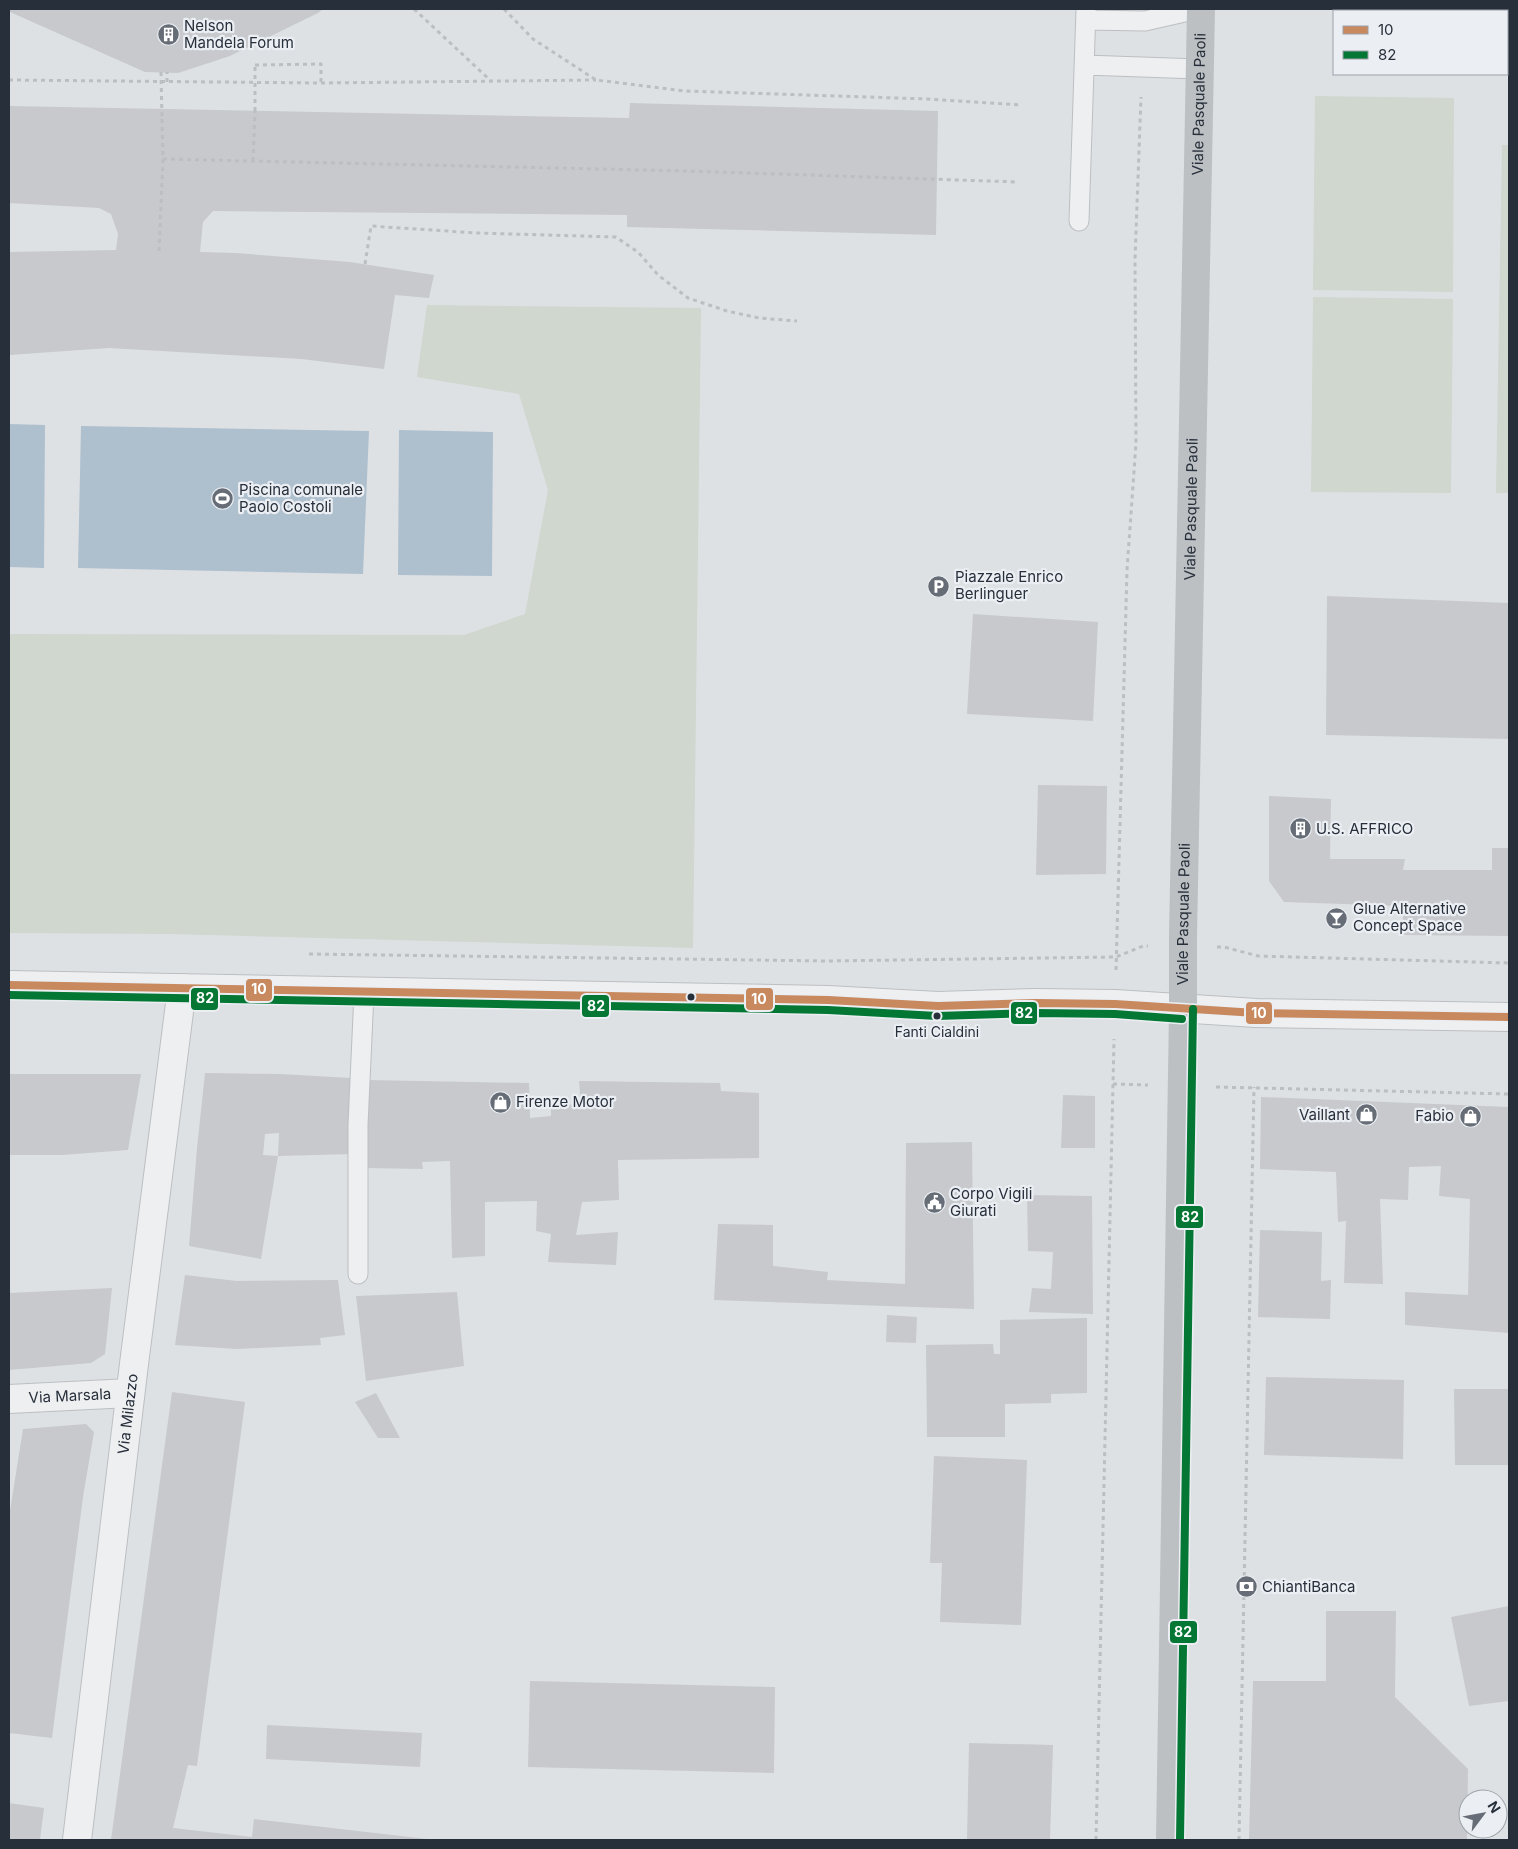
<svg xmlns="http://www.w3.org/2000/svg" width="1518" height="1849" font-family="Inter,sans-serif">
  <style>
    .green { fill: #cfd7cf }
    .water { fill: #aebfce }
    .building { fill: #c7c9cc; fill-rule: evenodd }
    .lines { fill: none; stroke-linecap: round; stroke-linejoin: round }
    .lane-casing { stroke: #bcbfc2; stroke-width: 21 }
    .street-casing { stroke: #bcbfc2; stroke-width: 30 }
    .path { stroke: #bcbfc2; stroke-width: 3; stroke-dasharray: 4 4; stroke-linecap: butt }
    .lane { stroke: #eeeff0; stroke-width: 19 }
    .street { stroke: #eeeff0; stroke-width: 28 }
    .secondary { stroke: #bcc0c3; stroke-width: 28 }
    .path-bridge { stroke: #bcbfc2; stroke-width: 3; stroke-dasharray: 4 4; stroke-linecap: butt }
    .bus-1-casing { stroke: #ebeff3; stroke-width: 11 }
    .bus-2-casing { stroke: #ebeff3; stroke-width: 11 }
    .bus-1 { stroke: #c8895f; stroke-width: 8 }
    .bus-2 { stroke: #057734; stroke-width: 8 }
    .bus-dot { fill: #272f3b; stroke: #ebeff3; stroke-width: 2 }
    .labels { text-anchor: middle; stroke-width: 4.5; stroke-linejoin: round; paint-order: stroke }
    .bus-label { font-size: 14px; fill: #272f3b; stroke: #ebeff3 }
    .poi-label { font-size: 15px; fill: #272f3b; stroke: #ebeff3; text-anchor: start }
    .street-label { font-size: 15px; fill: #272f3b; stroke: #ebeff3 }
    .line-badge { stroke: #ebeff3; stroke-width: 2 }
    .badge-label { font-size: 14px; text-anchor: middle; font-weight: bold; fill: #fff }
  </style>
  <rect width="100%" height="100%" fill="#dee1e4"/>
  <path class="green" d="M1315 96 1454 98 1453 292 1313 290Z
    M1502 145H1509V493H1496Z
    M1313 297 1453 299 1451 493 1311 492Z
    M427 305 701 308 693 948 168 934 9 933V634L464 635 525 614 548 490 519 394 417 377Z"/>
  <path class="water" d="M9 424 45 425 44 568 9 567Z
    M81 426 369 431 363 574 78 568Z
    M399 430 493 432 492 576 398 575Z"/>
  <path class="building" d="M9 9H323L318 13 230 56 178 73 145 72 10 12Z
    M630 103 938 111 936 235 627 227V215L213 211 203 222 200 252 236 253 350 262 434 275 429 298 395 295 384 369 301 359 109 348 9 355V252L116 250 118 234 111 214 99 208 9 203V106L629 118Z
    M1327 596 1509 603V739L1326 735Z
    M973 614 1098 622 1093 721 967 714Z
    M1038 785 1107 786 1106 874 1036 875Z
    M1269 796 1331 799 1330 859H1405L1403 870H1492V848H1509V936L1403 935V906L1284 902 1269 881Z
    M205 1073 280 1074 351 1078 353 1154 278 1156 261 1259 189 1246 197 1148ZM279 1133 278 1156 263 1155 265 1134Z
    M9 1074H141L128 1150 62 1155H9Z
    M367 1080 529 1083 530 1118 551 1116V1104L581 1105 579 1081 720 1083 721 1091 759 1093V1158L618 1160 619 1200 582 1202 576 1235 618 1232 616 1265 548 1262 551 1234 536 1231 537 1201 485 1202V1256L452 1258 450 1161 422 1162 423 1169 366 1168Z
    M1063 1095 1095 1096V1148H1061Z
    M1261 1097 1509 1107V1333L1405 1325V1292L1468 1295 1470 1199 1439 1196 1441 1166 1409 1167 1408 1200 1380 1199 1383 1284 1344 1283 1346 1221 1338 1222 1336 1172 1260 1169Z
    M972 1142 974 1309 714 1300 718 1224 773 1225V1266L828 1272 827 1280 905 1284 906 1143Z
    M1027 1195 1092 1196 1093 1314 1029 1312 1032 1288 1051 1289 1053 1252 1028 1251Z
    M1260 1230 1322 1232 1321 1281 1331 1280 1330 1319 1258 1317Z
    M185 1275 237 1281 338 1280 345 1335 320 1338 321 1345 237 1349 175 1345Z
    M112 1288 105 1354 91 1363 9 1370V1293Z
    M457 1292 464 1366 366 1381 356 1296Z
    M887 1315 917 1317 916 1343 886 1342Z
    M1087 1318V1393L1051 1394V1403L1005 1404V1437H927L926 1345 993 1344 994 1354H1000V1320Z
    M1266 1377 1404 1380 1403 1459 1264 1455Z
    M1454 1389H1509V1465H1455Z
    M172 1392 245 1402 197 1766 188 1765 173 1828 252 1837 254 1819 427 1839V1840H111Z
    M376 1393 400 1438H378L355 1402Z
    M86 1424 94 1432 83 1497 52 1738 9 1733V1517L23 1429Z
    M934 1456 1027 1460 1021 1625 940 1622 942 1563H930Z
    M1509 1606V1701L1469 1706 1451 1617Z
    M1326 1611H1396L1395 1697 1468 1769 1467 1840H1249L1253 1681H1326Z
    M530 1681 775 1687 774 1773 528 1767Z
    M267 1725 422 1733 420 1767 266 1759Z
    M969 1743 1053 1745 1050 1840H967Z
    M9 1803 44 1808 40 1840H9Z"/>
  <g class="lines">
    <defs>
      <path id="lane" d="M1454 9 1509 11
        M1086 20 1145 21 1198 9
        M1084 65 1199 69
        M1079 221 1086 9
        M358 1274V1125L364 993"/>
      <g id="street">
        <path d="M9 985 828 1000 938 1006 1036 1003 1115 1004 1256 1013 1509 1017"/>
        <path id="s1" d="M9 1399 130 1393"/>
        <path id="s2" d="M77 1840 134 1364 182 988"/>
      </g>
    </defs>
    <use href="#lane" class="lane-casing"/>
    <use href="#street" class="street-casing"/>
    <path class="path" d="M414 9 491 81
      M504 9 533 39 596 80 685 91 928 99 1021 105
      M255 65 321 64V83
      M9 80 321 83 596 80
      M167 82V72
      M162 119 163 159 687 171 1018 182
      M253 161 255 111
      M159 251 163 159
      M365 264 371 226 477 233 616 237 638 252 658 275 688 298 727 311 759 318 797 321
      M1217 947H1224L1258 956 1509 963
      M309 954 827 961 1116 957 1143 946H1148
      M1116 970 1127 570 1136 443 1135 259 1141 97
      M1113 1084 1148 1085
      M1216 1087 1509 1094
      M1096 1840 1114 1039
      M1239 1840 1254 1087"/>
    <use href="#lane" class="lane"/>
    <use href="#street" class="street"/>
    <path class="secondary" id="s3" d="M1170 1840 1183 1009V936L1201 9"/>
    <path class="path-bridge" d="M161 72 162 119
      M255 111V65"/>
    <defs>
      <path id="bus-1" d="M9 985 828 1000 938 1006 1036 1003 1115 1004 1256 1013 1509 1017"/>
      <path id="bus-2" d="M9 995 828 1010 937 1016 1036 1013 1115 1014 1182 1019
        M1180 1840 1193 1009"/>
    </defs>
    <use href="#bus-1" class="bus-1-casing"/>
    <use href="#bus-2" class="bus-2-casing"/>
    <use href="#bus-1" class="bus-1"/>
    <use href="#bus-2" class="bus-2"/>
  </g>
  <defs>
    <symbol id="building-disc" viewBox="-11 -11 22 22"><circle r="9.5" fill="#676d76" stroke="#ebeff3"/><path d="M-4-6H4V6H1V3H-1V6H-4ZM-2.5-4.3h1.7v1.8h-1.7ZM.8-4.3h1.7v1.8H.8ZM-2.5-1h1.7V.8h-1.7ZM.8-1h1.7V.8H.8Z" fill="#fff"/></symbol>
    <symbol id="stadium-disc" viewBox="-11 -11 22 22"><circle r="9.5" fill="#676d76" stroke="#ebeff3"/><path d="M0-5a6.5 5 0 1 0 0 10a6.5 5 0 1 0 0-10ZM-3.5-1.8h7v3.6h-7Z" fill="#fff"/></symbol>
    <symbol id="parking-disc" viewBox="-11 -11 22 22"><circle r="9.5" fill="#676d76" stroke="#ebeff3"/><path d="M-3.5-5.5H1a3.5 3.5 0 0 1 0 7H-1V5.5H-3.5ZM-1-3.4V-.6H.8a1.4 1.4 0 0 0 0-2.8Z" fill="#fff"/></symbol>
    <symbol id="bar-disc" viewBox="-11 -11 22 22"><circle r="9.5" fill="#676d76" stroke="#ebeff3"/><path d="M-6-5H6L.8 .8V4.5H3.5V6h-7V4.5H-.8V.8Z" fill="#fff"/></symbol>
    <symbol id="shop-disc" viewBox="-11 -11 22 22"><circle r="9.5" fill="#676d76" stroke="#ebeff3"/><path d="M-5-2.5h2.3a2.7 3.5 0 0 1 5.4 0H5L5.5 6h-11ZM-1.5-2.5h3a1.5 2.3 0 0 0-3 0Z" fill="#fff"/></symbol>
    <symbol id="civic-disc" viewBox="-11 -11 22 22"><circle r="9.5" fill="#676d76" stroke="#ebeff3"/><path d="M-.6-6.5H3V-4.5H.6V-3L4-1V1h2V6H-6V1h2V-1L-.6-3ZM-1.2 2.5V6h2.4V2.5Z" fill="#fff"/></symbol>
    <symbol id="bank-disc" viewBox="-11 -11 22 22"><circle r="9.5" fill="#676d76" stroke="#ebeff3"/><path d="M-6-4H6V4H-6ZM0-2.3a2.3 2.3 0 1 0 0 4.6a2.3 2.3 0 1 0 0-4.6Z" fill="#fff"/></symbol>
  </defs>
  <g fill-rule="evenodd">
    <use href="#building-disc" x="156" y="22" width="25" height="25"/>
    <use href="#stadium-disc" x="210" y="486" width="25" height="25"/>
    <use href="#parking-disc" x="926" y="574" width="25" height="25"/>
    <use href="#building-disc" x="1288" y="816" width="25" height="25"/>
    <use href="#bar-disc" x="1324" y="906" width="25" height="25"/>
    <use href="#shop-disc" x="488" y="1090" width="25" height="25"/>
    <use href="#shop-disc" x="1354" y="1102" width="25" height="25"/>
    <use href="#shop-disc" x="1458" y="1104" width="25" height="25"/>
    <use href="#civic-disc" x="922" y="1190" width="25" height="25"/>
    <use href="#bank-disc" x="1234" y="1574" width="25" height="25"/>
  </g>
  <g class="bus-dot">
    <circle cx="691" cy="997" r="4.5"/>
    <circle cx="937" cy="1016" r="4.5"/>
  </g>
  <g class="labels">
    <g class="bus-label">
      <text x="937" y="1037">Fanti Cialdini</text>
    </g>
    <g class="poi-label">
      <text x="184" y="31">Nelson<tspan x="184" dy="17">Mandela Forum</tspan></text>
      <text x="239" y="495">Piscina comunale<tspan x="239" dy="17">Paolo Costoli</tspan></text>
      <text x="955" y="582">Piazzale Enrico<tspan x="955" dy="17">Berlinguer</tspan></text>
      <text x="1316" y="834">U.S. AFFRICO</text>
      <text x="1353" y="914">Glue Alternative<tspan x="1353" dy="17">Concept Space</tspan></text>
      <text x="516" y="1107">Firenze Motor</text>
      <text x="1350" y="1120" text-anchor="end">Vaillant</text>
      <text x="1454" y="1121" text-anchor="end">Fabio</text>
      <text x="950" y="1199">Corpo Vigili<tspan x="950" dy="17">Giurati</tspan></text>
      <text x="1262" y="1592">ChiantiBanca</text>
    </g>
    <g class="street-label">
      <text dy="5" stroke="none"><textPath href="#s3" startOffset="1736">Viale Pasquale Paoli</textPath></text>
      <text dy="5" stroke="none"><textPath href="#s3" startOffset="1331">Viale Pasquale Paoli</textPath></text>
      <text dy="5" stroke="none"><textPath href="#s3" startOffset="926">Viale Pasquale Paoli</textPath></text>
      <text dy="5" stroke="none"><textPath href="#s1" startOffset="61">Via Marsala</textPath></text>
      <text dy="5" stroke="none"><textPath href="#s2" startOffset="429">Via Milazzo</textPath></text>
    </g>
  </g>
  <g class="line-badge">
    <rect x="245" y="978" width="28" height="24" rx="5" fill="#c8895f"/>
    <rect x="190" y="987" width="29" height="24" rx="5" fill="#057734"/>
    <rect x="745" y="987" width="29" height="24" rx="5" fill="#c8895f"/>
    <rect x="581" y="994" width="29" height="24" rx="5" fill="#057734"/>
    <rect x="1245" y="1001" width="28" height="24" rx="5" fill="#c8895f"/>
    <rect x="1010" y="1001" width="28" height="24" rx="5" fill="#057734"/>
    <rect x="1175" y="1205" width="29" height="24" rx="5" fill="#057734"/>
    <rect x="1169" y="1620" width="29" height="24" rx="5" fill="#057734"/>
  </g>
  <g class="badge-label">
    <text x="259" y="994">10</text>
    <text x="205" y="1003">82</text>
    <text x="759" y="1004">10</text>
    <text x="596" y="1011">82</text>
    <text x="1259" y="1018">10</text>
    <text x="1024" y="1018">82</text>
    <text x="1190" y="1222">82</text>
    <text x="1183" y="1637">82</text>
  </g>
  <rect width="1518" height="1849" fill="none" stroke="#272f3b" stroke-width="20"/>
  <rect x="1333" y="10" width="175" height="65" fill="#ebeff3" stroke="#9da2a9"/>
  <rect x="1343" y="26" width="25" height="8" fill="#c8895f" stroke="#9da2a9"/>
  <text x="1378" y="35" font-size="15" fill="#272f3b">10</text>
  <rect x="1343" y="51" width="25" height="8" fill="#057734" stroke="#9da2a9"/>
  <text x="1378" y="60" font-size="15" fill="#272f3b">82</text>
  <g transform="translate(1483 1814) rotate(58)"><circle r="24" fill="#ebeff3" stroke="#9da2a9"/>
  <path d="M0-4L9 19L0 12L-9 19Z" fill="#676d76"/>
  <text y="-8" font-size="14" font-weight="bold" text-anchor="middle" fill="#272f3b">N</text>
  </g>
</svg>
